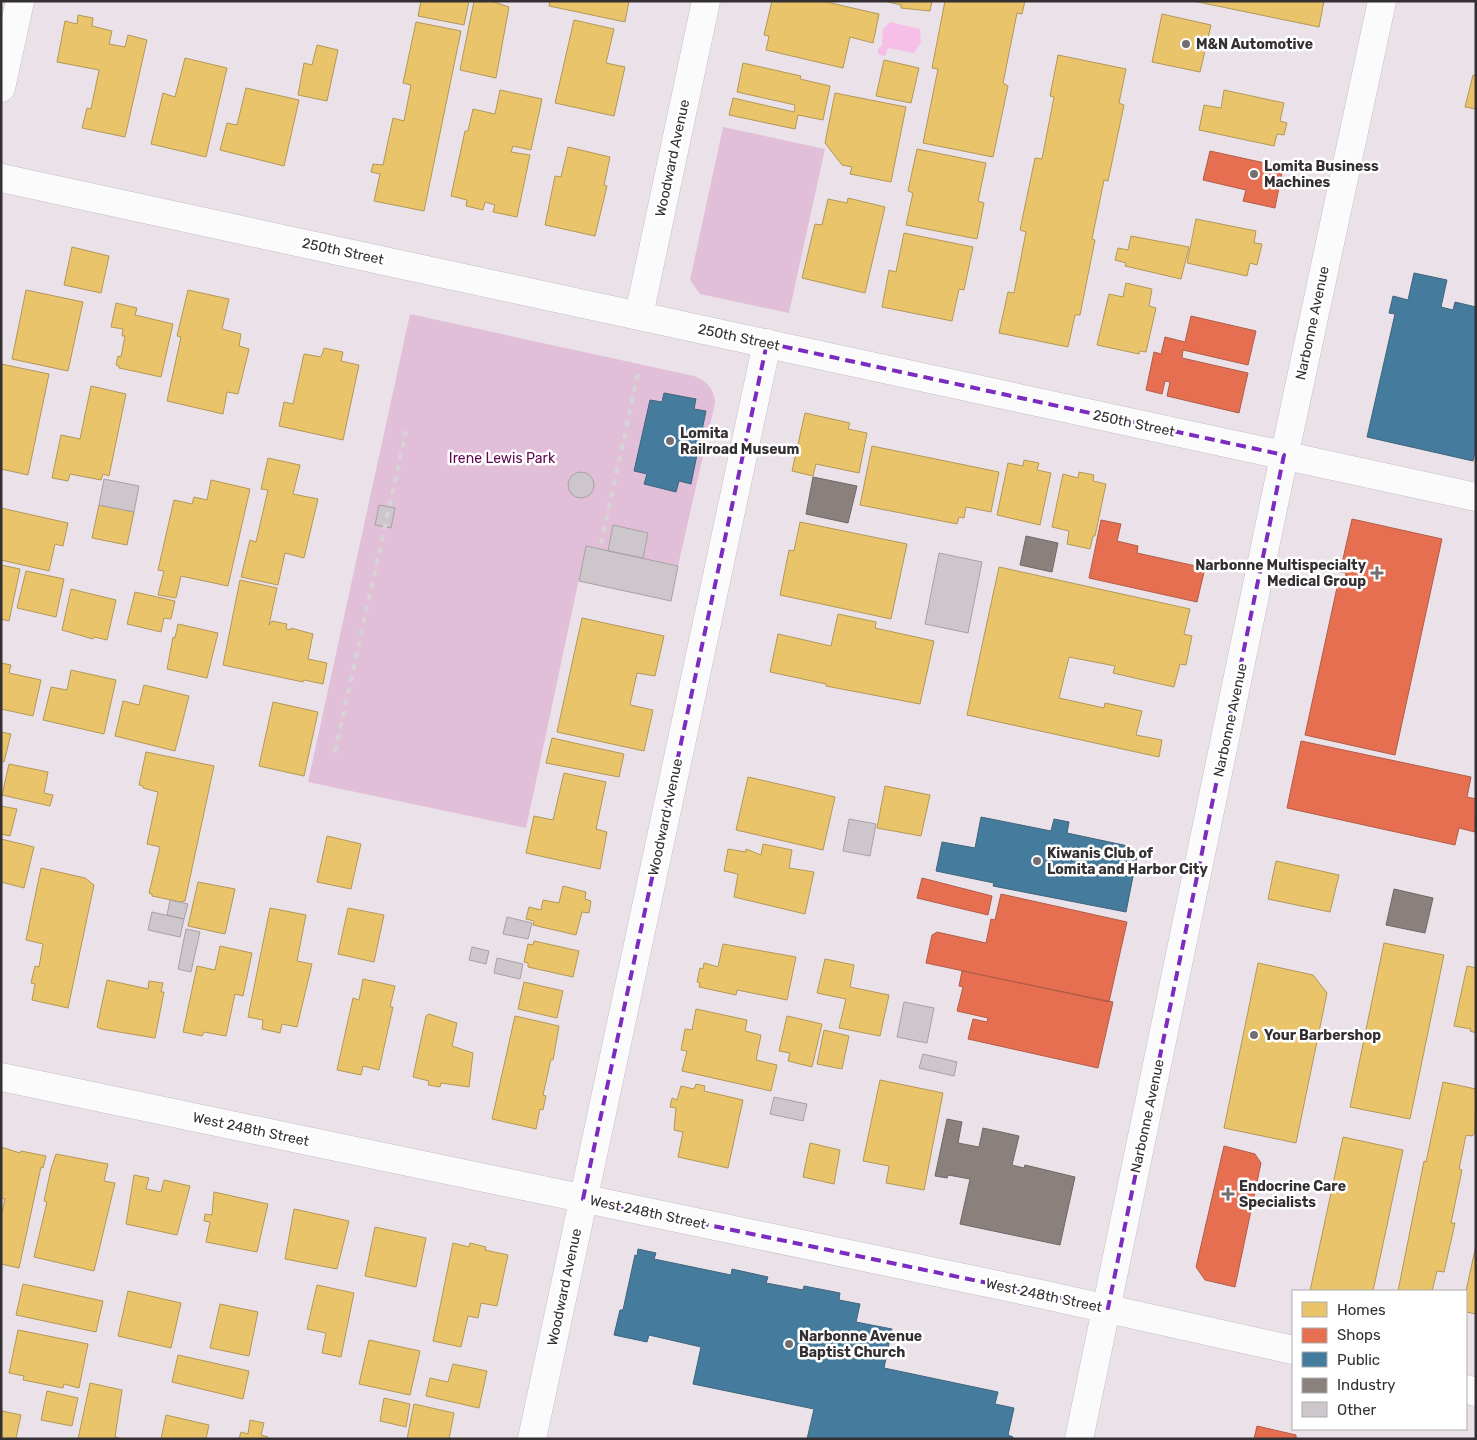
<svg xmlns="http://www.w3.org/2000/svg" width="1477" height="1440" font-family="Rubik,sans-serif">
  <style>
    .green { fill: #e2bfd8 }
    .water { fill: #f7bfe7 }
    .homes { fill: #e9c46a; stroke: #b39759 }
    .shops { fill: #e76f51; stroke: #b15c48 }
    .public { fill: #457b9d; stroke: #40647d }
    .industry { fill: #8a817c; stroke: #706866 }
    .building { fill: #cdc6cb; stroke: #a7a1a5 }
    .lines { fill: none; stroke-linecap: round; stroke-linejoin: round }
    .minor-casing { stroke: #c5bec3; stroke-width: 29 }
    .tertiary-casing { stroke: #c5bec3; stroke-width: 29 }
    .secondary-casing { stroke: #c5bec3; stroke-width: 29 }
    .minor { stroke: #fcfbfc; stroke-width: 28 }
    .tertiary { stroke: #fcfbfc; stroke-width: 28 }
    .secondary { stroke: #fcfbfc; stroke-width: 28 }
    .rail { stroke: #d6d4d5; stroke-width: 4; stroke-dasharray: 6 6; stroke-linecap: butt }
    .marked { fill: none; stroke: #7b2cbf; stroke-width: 4; stroke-dasharray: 10 6; stroke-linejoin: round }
    .poi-dot { fill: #746e72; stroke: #fff; stroke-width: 2 }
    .labels { text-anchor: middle; stroke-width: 5; stroke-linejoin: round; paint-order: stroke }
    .poi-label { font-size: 14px; font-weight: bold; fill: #342f32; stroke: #fff; text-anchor: start }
    .street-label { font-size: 14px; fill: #342f32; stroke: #fff }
    .park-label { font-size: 14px; fill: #610750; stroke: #fff }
  </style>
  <rect width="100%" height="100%" fill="#eae2e8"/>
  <path class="green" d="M723 127 825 149 789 313 700 294 690 280Z
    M410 314 694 376C707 381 714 388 715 403L678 566 586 546 526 828 308 782Z"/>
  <path class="water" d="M890 22 920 29 921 42 914 53 888 48 885 56 878 54V49L882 45 883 29Z"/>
  <path class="homes" d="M421 1H469L464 25 418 16Z
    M474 1H491L509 7 496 78 460 70Z
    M550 1H629L625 22 549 6Z
    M772 1H822L879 14 873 43 850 37 843 68 766 50 769 36 764 35Z
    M884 1H932L930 11 901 8V5Z
    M945 1H1025L1022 14 1017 13 1003 83 1008 86 993 157 923 143 938 69 932 68Z
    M1193 1H1324L1319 27Z
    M1162 14 1211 25 1200 72 1152 62Z
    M78 15 93 18 92 26 112 31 109 44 125 47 128 35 147 40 125 137 82 128 87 108 91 109 99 70 57 62 65 21 77 24Z
    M574 20 614 29 606 63 625 67 614 116 555 103Z
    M416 22 461 31 424 211 374 201 380 174 371 172 373 164 383 165 393 118 404 121 411 85 403 83Z
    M317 45 338 50 327 101 298 95 304 63 312 65Z
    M1058 55 1126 69 1119 103 1124 105 1108 181 1104 180 1092 239 1095 240 1080 315H1075L1068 347 999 333 1008 292 1014 293 1026 232 1020 230 1035 158 1042 159 1054 97 1050 96Z
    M185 58 227 68 206 157 151 144 163 93 175 97Z
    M884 60 919 68 911 103 876 96Z
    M743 63 801 76 800 79 830 86 823 120 798 115 795 129 729 115 733 98 794 112 795 105 737 92Z
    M1473 75 1476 76V109L1465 107Z
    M246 88 299 100 284 166 220 150 227 123 237 125Z
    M500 90 542 99 531 150 513 146 511 152 530 155 517 217 493 212 495 205 485 202 483 210 466 206 467 200 451 196 465 131H468L473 109 495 114Z
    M1224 90 1284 103 1280 121 1287 123 1284 135 1277 134 1274 146 1199 130 1204 105 1221 108Z
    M835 93 906 107 891 182 850 174 852 167 842 165 825 143Z
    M568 147 610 157 604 185 607 186 595 236 545 225 555 176 561 177Z
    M917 149 986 163 978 201 984 203 977 239 906 225 913 193 908 191Z
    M848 198 885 207 865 293 802 278 815 224 822 225 828 199 847 203Z
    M1196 219 1256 231 1254 243 1262 244 1257 265 1250 263 1247 276 1187 263Z
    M904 233 973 247 964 290 959 289 952 321 882 307 889 270 896 272Z
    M1131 236 1189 247 1181 279 1125 266 1126 263 1115 260 1118 248 1128 250Z
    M72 247 109 256 101 293 64 285Z
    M1126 283 1152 289 1149 306 1156 308 1146 352 1140 351 1139 354 1097 345 1109 294 1123 297Z
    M26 290 83 302 68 371 12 359Z
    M188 290 229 299 222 329 241 334 239 346 249 349 238 394 227 392 223 414 167 401 181 337 177 336Z
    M116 303 137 308 135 315 173 324 161 377 119 368V366L116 365 118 356 121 357 125 336H122L123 329 111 327Z
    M324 348 343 352 341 361 359 365 343 440 279 426 284 402 293 404 304 354 321 357Z
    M1 364 49 374 28 475 1 469Z
    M91 386 126 394 109 476 103 474 101 480 70 474 68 481 52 478 61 435 80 439Z
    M805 413 850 423 848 429 867 433 859 473 816 464 813 476 792 471Z
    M872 446 999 472 991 512 966 507 964 518 959 517 957 524 860 505Z
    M268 458 300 465 293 494 318 499 304 558 285 553 278 585 241 577 250 540 256 542 268 490 261 489Z
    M1024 460 1039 463 1037 470 1051 473 1040 525 997 515 1008 463 1023 466Z
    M1079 472 1094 475 1093 481 1106 484 1095 536H1093L1090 549 1067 544 1069 531 1052 527 1063 474 1078 478Z
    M211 480 250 489 228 586 181 576 176 598 158 595 164 571 158 570 174 500 192 504 194 497 207 500Z
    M99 505 134 512 127 545 92 538Z
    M1 508 68 523 63 546 55 544 49 571 1 560Z
    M800 522 907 544 891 619 780 595 789 550 794 551Z
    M1 565 20 569 9 621 1 619Z
    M999 567 1190 609 1184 634 1192 636 1186 665 1180 664 1174 687 1113 673 1115 666 1069 657 1059 698 1104 708 1105 703 1142 711 1136 735 1162 740 1159 757 967 715Z
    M26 571 64 579 56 617 17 608Z
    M240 580 277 588 269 625 272 621 287 624 286 629 291 630V628L313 634 308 659 327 663 323 684 304 680 303 682 223 665Z
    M71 589 116 600 107 640 94 637 93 639 62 630Z
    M135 592 175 601 171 619 164 618 161 632 127 624Z
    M838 614 876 622 875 628 934 641 920 704 826 686V684L770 672 778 634 831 646Z
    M582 618 664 636 655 676 637 673 630 705 653 710 644 751 557 732Z
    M178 624 218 633 207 678 167 669 173 637 175 638Z
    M1 663 11 665 9 673 41 680 33 716 1 709Z
    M71 670 116 680 104 734 43 720 51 687 67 690Z
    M144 685 189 696 175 751 115 736 123 701 139 705Z
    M273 702 318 712 304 776 259 766Z
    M1 732 11 734 4 762H1Z
    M552 738 624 754 619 777 546 763Z
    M146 752 214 766 185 901 181 902 152 896V894L149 893 160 847 147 844 158 792 143 788V786L139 785Z
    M9 764 48 772 44 793 53 795 50 806 2 795Z
    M564 773 606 782 596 829 607 832 600 869 526 853 534 816 553 820Z
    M748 777 835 797 823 850 736 830Z
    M885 786 930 795 921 836 877 828Z
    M1 806 17 809 10 836 1 834Z
    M327 836 361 844 351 889 317 882Z
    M1 839 34 847 24 888 1 882Z
    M763 844 792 850 789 868 814 872 805 914 734 897 738 874 724 871 728 849 746 852V849L761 855Z
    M1276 861 1339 875 1330 912 1268 899Z
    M41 868 85 878 94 885 68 1008 32 1000 35 984 31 983 35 966 39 967 43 944 26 940Z
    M198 882 235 889 225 934 188 926Z
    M563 886 586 892 585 899 591 901 589 913 582 912 576 935 533 925 534 921 526 919 529 907 541 910 543 900 559 903Z
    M270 908 306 915 297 961 312 964 297 1027 282 1024 280 1033 262 1029 263 1020 248 1017Z
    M348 908 384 915 374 962 338 954Z
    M534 941 579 951 573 977 528 967V963L524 962 528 944 533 945Z
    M1384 943 1444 955 1410 1119 1350 1107Z
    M723 944 796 957 787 1000 737 990 736 995 699 987 700 983 697 982 700 968 703 969 704 963 718 967Z
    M220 946 252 953 243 996 235 994 226 1036 204 1032 202 1036 183 1032 197 966 215 970Z
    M825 959 854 965 850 987 889 995 880 1036 839 1028 846 999 817 993Z
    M1258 963 1313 975 1327 993 1296 1143 1224 1128Z
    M1467 966 1476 968V1033L1470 1031 1471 1029 1454 1026Z
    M363 979 395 986 390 1007H393L379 1070 363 1066 361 1075 337 1070 353 998 359 1000Z
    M107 980 148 989 149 981 163 983 161 992H164L155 1038 101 1029 97 1027Z
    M524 982 563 991 557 1018 518 1009Z
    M696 1009 747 1020 745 1031 761 1035 756 1060 777 1065 771 1091 682 1071 687 1051 681 1050 685 1029 692 1030Z
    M429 1014 457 1023 452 1046 473 1053 469 1087 441 1083 440 1087 428 1085 429 1081 413 1077 426 1016Z
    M515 1016 559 1026 553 1060 551 1059 543 1095 546 1096 543 1110 540 1109 536 1129 492 1119Z
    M787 1016 822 1024 812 1067 788 1061 790 1053 779 1051Z
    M824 1030 849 1036 842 1069 817 1064Z
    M880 1080 943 1093 924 1190 886 1183 889 1166 863 1161Z
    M1443 1082 1476 1089 1475 1133 1472 1136 1466 1135 1459 1169 1462 1170 1451 1223H1455L1444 1272 1437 1271 1432 1291H1398L1424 1161 1426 1162Z
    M696 1084 705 1086 704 1091 743 1100 728 1168 678 1157 683 1132 674 1130 676 1108 670 1107 672 1098 677 1100 681 1086 694 1089Z
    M1343 1137 1403 1150 1373 1291H1310Z
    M810 1143 840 1150 834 1184 803 1177Z
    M1 1147 20 1153 21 1151 46 1156 43 1168 41 1167 19 1268 1 1264V1217L5 1199 1 1198Z
    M56 1154 108 1164 104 1181 115 1183 94 1271 34 1257 47 1202 44 1201 51 1169Z
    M134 1175 149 1178 146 1189 161 1192 164 1180 190 1186 177 1235 126 1224Z
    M214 1192 268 1204 257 1252 206 1242 210 1222 204 1221 205 1214 212 1215Z
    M294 1209 349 1221 337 1269 285 1259Z
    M375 1227 426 1238 416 1287 365 1276Z
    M453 1243 469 1247 470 1243 486 1247 485 1250 508 1255 497 1306 481 1303 478 1318 468 1316 461 1347 433 1341Z
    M1476 1245V1314L1466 1312V1291Z
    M23 1284 103 1301 96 1332 16 1315Z
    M317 1285 354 1293 341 1357 322 1353 326 1333 307 1329Z
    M128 1291 181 1303 171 1348 118 1336Z
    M220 1304 258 1312 249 1356 210 1348Z
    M18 1330 88 1344 79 1388 64 1384 63 1388 23 1380 24 1376 9 1373Z
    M369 1340 420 1351 410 1395 359 1384Z
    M178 1355 249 1371 243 1399 172 1382Z
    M453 1364 487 1371 479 1408 426 1396 430 1378 448 1382Z
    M90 1383 122 1390 115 1437 122 1439H78Z
    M47 1391 78 1398 72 1426 41 1420Z
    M384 1398 410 1404 406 1427 380 1421Z
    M414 1404 454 1413 449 1439H407Z
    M2 1411 21 1415 16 1438 19 1439H1Z
    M166 1415 209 1425 206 1439H161Z
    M250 1420 264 1423 261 1435 268 1437 267 1439H239L241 1432 248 1434Z"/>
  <path class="shops" d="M1210 151 1283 167 1275 208 1243 201 1246 190 1203 180Z
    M1191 316 1256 331 1248 365 1183 350 1182 358 1248 373 1239 413 1167 396 1170 382 1165 381 1162 394 1146 390 1154 352 1161 354 1165 337 1185 342Z
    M1352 519 1442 539 1395 755 1305 735 1338 583 1344 584 1346 573 1340 572Z
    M1101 520 1121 524 1117 541 1138 546 1137 553 1205 568 1197 602 1089 578Z
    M1301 741 1471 777 1467 797 1476 799 1475 832 1459 828 1455 845 1287 808Z
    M922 878 992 896 988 915 917 898Z
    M1001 894 1127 922 1109 1002 926 963 932 935 937 932 986 943 991 919 995 920Z
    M962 971 1113 1002 1098 1068 968 1039 973 1019 987 1022 988 1018 957 1011 963 987 959 986Z
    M1224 1146 1255 1154 1261 1163 1235 1287 1205 1280 1196 1267Z
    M1257 1426 1296 1435V1438L1301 1439H1254Z"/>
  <path class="public" d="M1414 273 1447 280 1441 307 1453 310 1455 302 1476 307V447L1473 461 1367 437 1395 314 1389 313 1393 296 1408 300Z
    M664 393 696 399 694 409 706 411 691 484 679 481 676 492 644 484 647 474 634 471 650 400 662 402Z
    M981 817 1051 831 1054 819 1069 822 1067 833 1128 846 1127 849 1138 851 1126 912 993 886 994 883 936 871 942 842 975 848Z
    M638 1249 656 1253 654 1259 731 1275 732 1269 768 1277 766 1283 803 1290 804 1286 840 1293 839 1300 860 1304 856 1322 892 1329 884 1368 998 1392 995 1404 1014 1408 1008 1435 1013 1437V1439H807L814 1409 693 1384 701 1347 649 1335 647 1342 614 1335 620 1310H623L635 1255 637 1256Z"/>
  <path class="industry" d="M813 477 857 486 848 523 806 514Z
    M1026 536 1058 543 1052 572 1020 565Z
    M1394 889 1433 898 1425 933 1386 925Z
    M947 1119 962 1122 958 1143 979 1147 983 1128 1019 1136 1012 1165 1024 1168 1025 1165 1075 1177 1060 1245 960 1224 970 1179 948 1175 947 1178 935 1176Z"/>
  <path class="building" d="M568 485a13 13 0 1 1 26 0a13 13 0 1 1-26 0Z
    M104 479 139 486 134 512 99 505Z
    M379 505 395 508 391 528 375 525Z
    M613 525 648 533 643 558 608 551Z
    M586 546 678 566 671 601 579 581Z
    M939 553 982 562 968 633 925 624Z
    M849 819 876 824 870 856 843 851Z
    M170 900 188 904 184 919 167 915Z
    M152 912 184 919 180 937 148 930Z
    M507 917 532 923 528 939 503 934Z
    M186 929 200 932 191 972 178 969Z
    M472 947 489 951 486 964 469 960Z
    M497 958 523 964 520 979 494 973Z
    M904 1002 934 1008 927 1043 897 1037Z
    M923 1054 957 1062 954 1076 919 1068Z
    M774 1097 807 1104 803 1121 770 1114Z"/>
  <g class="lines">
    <defs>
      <path id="minor" d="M639 315 706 1
        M1 1077 1036 1293 1293 1350
        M1466 1389 1476 1392
        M532 1439 767 343"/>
      <path id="tertiary" d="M1 88 20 1
        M1 178 1476 497"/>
      <path id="secondary" d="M1079 1439 1275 499 1382 1"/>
    </defs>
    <use href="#minor" class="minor-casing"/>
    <use href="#tertiary" class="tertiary-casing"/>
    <use href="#secondary" class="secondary-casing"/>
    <use href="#minor" class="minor"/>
    <use href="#tertiary" class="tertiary"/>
    <use href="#secondary" class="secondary"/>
    <path class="rail" d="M601 544 639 369
      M335 752 406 431"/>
  </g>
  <path class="marked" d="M767 343 1284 455 1108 1308 583 1199Z"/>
  <g class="poi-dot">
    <circle cx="1186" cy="44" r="5"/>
    <circle cx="1254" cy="174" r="5"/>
    <circle cx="670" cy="441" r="5"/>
    <path d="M1374.5 565.5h5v5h5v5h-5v5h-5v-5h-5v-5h5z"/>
    <circle cx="1037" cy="861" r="5"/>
    <circle cx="1254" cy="1035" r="5"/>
    <path d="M1225.5 1186.5h5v5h5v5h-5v5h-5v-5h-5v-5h5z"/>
    <circle cx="789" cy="1344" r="5"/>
  </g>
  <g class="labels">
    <g class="poi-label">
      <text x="1196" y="49">M&amp;N Automotive</text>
      <text x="1264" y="171">Lomita Business<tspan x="1264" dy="16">Machines</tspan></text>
      <text x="680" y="438">Lomita<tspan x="680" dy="16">Railroad Museum</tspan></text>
      <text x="1366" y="570" text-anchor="end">Narbonne Multispecialty<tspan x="1366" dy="16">Medical Group</tspan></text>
      <text x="1047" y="858">Kiwanis Club of<tspan x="1047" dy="16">Lomita and Harbor City</tspan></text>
      <text x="1264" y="1040">Your Barbershop</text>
      <text x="1239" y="1191">Endocrine Care<tspan x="1239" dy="16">Specialists</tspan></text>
      <text x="799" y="1341">Narbonne Avenue<tspan x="799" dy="16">Baptist Church</tspan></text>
    </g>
    <g class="street-label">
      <text transform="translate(672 158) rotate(-78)" y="5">Woodward Avenue</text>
      <text transform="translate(343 251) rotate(12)" y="5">250th Street</text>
      <text transform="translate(1312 323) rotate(-78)" y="5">Narbonne Avenue</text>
      <text transform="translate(739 337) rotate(12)" y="5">250th Street</text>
      <text transform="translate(1134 423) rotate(12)" y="5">250th Street</text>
      <text transform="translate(1230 720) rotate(-78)" y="5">Narbonne Avenue</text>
      <text transform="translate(665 817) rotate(-78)" y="5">Woodward Avenue</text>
      <text transform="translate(1147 1116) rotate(-78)" y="5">Narbonne Avenue</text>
      <text transform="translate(251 1129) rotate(12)" y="5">West 248th Street</text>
      <text transform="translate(648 1212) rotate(12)" y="5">West 248th Street</text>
      <text transform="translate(564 1287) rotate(-78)" y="5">Woodward Avenue</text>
      <text transform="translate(1044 1295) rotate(12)" y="5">West 248th Street</text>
    </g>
    <g class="park-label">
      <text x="502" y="463">Irene Lewis Park</text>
    </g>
  </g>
  <rect width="1477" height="1440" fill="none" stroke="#342f32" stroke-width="5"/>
  <rect x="1292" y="1290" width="175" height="140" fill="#ffffff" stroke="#aeacad"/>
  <rect x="1302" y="1302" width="25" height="15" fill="#e9c46a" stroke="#aeacad"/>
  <text x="1337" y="1315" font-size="15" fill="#342f32">Homes</text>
  <rect x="1302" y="1328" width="25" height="15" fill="#e76f51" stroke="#aeacad"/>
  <text x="1337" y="1340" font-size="15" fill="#342f32">Shops</text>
  <rect x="1302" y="1352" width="25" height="15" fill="#457b9d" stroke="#aeacad"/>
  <text x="1337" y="1365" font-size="15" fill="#342f32">Public</text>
  <rect x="1302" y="1378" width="25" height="15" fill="#8a817c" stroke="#aeacad"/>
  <text x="1337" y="1390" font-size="15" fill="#342f32">Industry</text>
  <rect x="1302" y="1402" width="25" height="15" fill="#cdc6cb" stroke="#aeacad"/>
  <text x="1337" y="1415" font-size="15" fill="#342f32">Other</text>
</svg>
